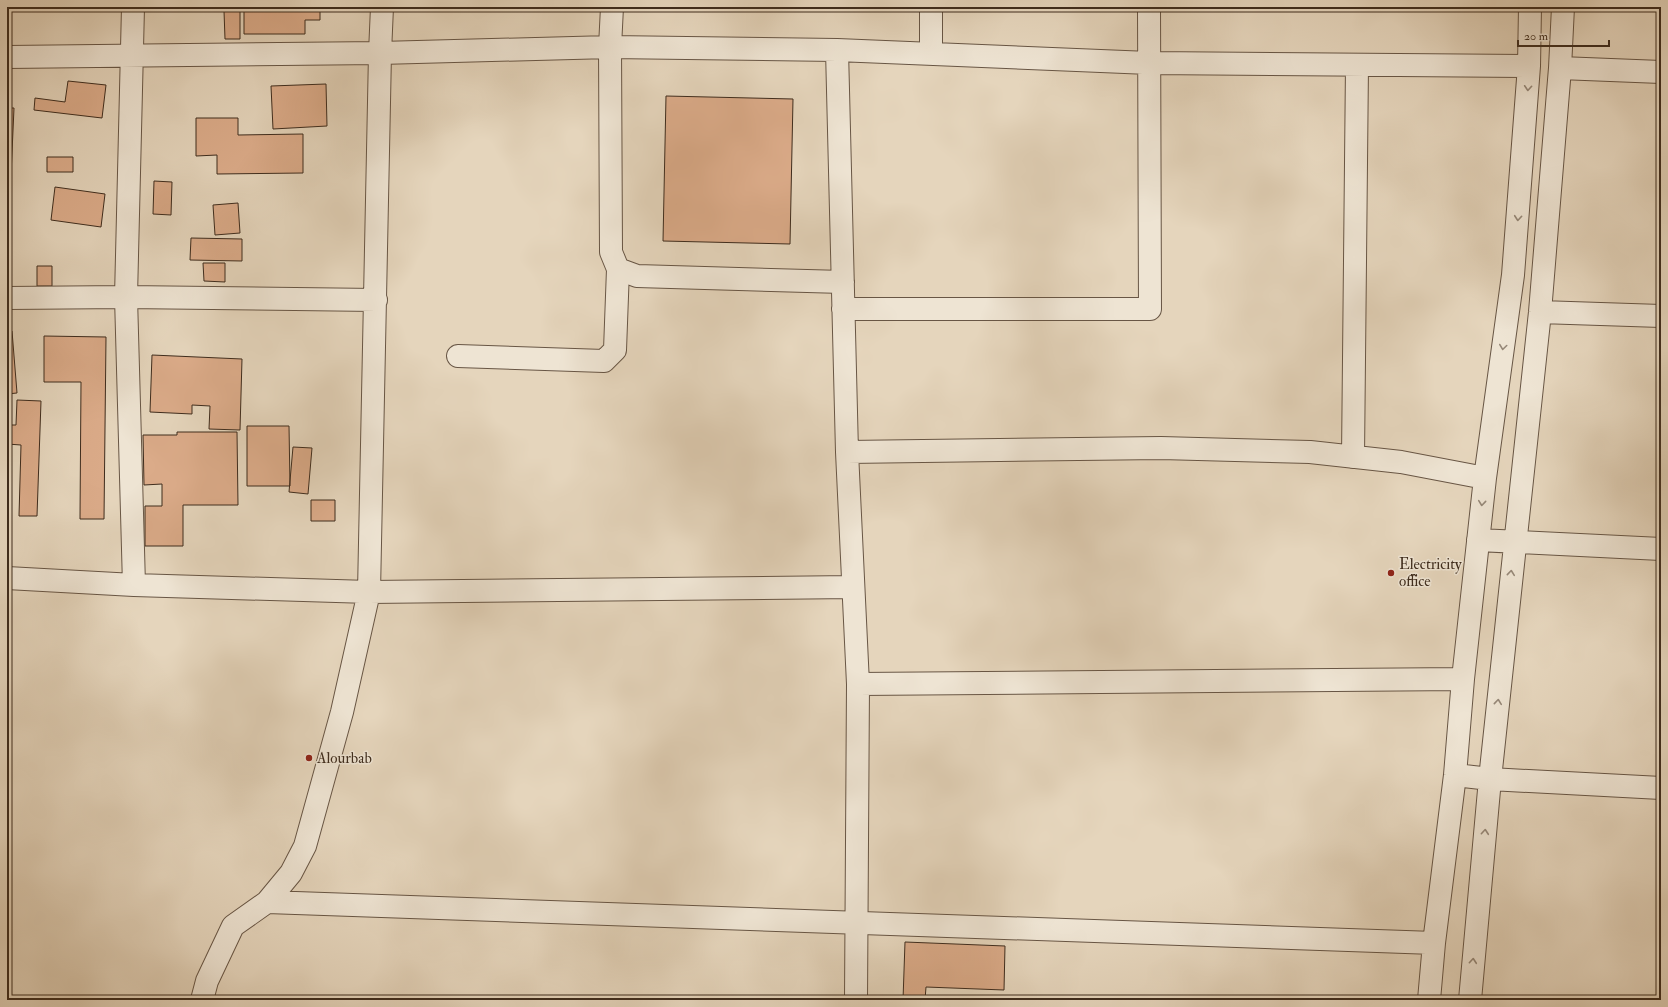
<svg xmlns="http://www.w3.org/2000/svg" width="1668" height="1007" font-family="'IM FELL Double Pica',serif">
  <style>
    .building { fill: #dbab89; stroke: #3e2c1d }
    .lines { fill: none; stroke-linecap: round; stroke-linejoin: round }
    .minor-casing { stroke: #685645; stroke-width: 24 }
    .minor { stroke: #eee4d3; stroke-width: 22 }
    .oneway { stroke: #968878 }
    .poi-dot { fill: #8f2418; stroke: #eee4d3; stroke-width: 1.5 }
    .labels { text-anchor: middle; stroke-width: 3; stroke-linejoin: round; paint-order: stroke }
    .poi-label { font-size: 15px; fill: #3e2c1d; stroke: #eee4d3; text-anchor: start }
  </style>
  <rect width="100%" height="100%" fill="#e5d5bc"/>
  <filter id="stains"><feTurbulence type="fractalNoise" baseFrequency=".005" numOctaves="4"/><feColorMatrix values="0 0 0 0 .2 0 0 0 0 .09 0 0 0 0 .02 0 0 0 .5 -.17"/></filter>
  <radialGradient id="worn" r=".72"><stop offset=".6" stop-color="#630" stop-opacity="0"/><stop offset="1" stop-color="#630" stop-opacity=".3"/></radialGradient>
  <path class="building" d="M244 7H320V20H305V34H244Z
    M240 10V39H225L224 11Z
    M68 81 106 85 102 118 34 110 35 98 65 102Z
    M326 84 327 126 273 129 271 86Z
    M666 96 793 99 790 244 663 241Z
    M7 108H14L11 175H7Z
    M196 118H238V135L303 134V173L217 174V155L196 156Z
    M47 157H73V172H47Z
    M154 181 172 182 171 215 153 214Z
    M55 187 105 194 101 227 51 220Z
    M238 203 240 233 215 235 213 205Z
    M191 238 242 239V261L190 260Z
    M203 263H225V282L204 281Z
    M37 266H52V286H37Z
    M7 331H12L17 393 7 394Z
    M44 336 106 337 104 519H80L81 382H44Z
    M152 355 242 359 240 430 209 429 210 406 192 405V414L150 412Z
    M17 400 41 401 37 516H19L21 445 7 444V425H16Z
    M247 426H289L290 486H247Z
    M177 432H237L238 505H183V546H145V506H162V484L144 485 143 435H177Z
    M293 447 312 448 308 494 289 492Z
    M311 500H335V521H311Z
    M905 942 1005 946 1004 990 926 987 925 1000H903Z"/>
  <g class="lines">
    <defs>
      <path id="minor" d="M133 7 126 297 134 585
        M612 7 610 47 611 252 618 269 637 276 843 282
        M837 50 847 452 858 684 856 1000
        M931 54V7
        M7 57 380 53 610 47 837 50 1149 63 1529 66
        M1560 68 1661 72
        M7 298 126 297 376 300
        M843 309H1150L1149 7
        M1540 312 1661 316
        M458 356 604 361 615 350 618 269
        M847 452 1161 448 1310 452 1401 462 1485 478
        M1353 457 1357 65
        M1478 540 1661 549
        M7 578 134 585 369 592 853 587
        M858 684 1463 679
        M1455 775 1490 779 1661 788
        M267 902 1434 943
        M202 1000 207 981 233 926 267 902 291 873 305 846 342 712 369 592 380 53 382 7
        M1429 1000 1434 943 1455 775 1463 679 1485 478 1513 275 1529 66 1530 7
        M1470 1000 1490 779 1540 312 1560 68 1563 7"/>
    </defs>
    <use href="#minor" class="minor-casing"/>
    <use href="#minor" class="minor"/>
  </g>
  <defs><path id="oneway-chevron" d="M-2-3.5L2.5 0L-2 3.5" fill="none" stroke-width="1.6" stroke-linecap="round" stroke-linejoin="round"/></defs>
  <g class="oneway">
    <use href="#oneway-chevron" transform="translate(1528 88) rotate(94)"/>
    <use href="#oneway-chevron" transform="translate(1518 218) rotate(95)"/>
    <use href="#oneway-chevron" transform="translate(1503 347) rotate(98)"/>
    <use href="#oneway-chevron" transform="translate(1482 503) rotate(96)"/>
    <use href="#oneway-chevron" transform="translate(1511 573) rotate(-84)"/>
    <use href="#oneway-chevron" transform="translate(1498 702) rotate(-84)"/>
    <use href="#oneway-chevron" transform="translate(1485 832) rotate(-85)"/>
    <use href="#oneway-chevron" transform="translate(1473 961) rotate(-85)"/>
  </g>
  <g class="poi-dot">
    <circle cx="1391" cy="573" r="4"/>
    <circle cx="309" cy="758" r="4"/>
  </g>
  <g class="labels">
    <g class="poi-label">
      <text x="1399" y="569">Electricity<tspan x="1399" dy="17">office</tspan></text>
      <text x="317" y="763">Alourbab</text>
    </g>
  </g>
  <rect width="1668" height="1007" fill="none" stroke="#e5d5bc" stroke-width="24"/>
  <rect x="8" y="8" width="1652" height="991" fill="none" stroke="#3e2c1d" stroke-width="2"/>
  <rect x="12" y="12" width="1644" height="983" fill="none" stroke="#3e2c1d"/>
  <path d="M1518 40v6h91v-6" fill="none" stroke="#3e2c1d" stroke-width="2"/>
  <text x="1524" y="40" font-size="12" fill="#3e2c1d" stroke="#eee4d3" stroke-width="3" paint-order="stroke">20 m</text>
  <rect width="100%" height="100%" filter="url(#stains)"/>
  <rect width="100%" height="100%" fill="url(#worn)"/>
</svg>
